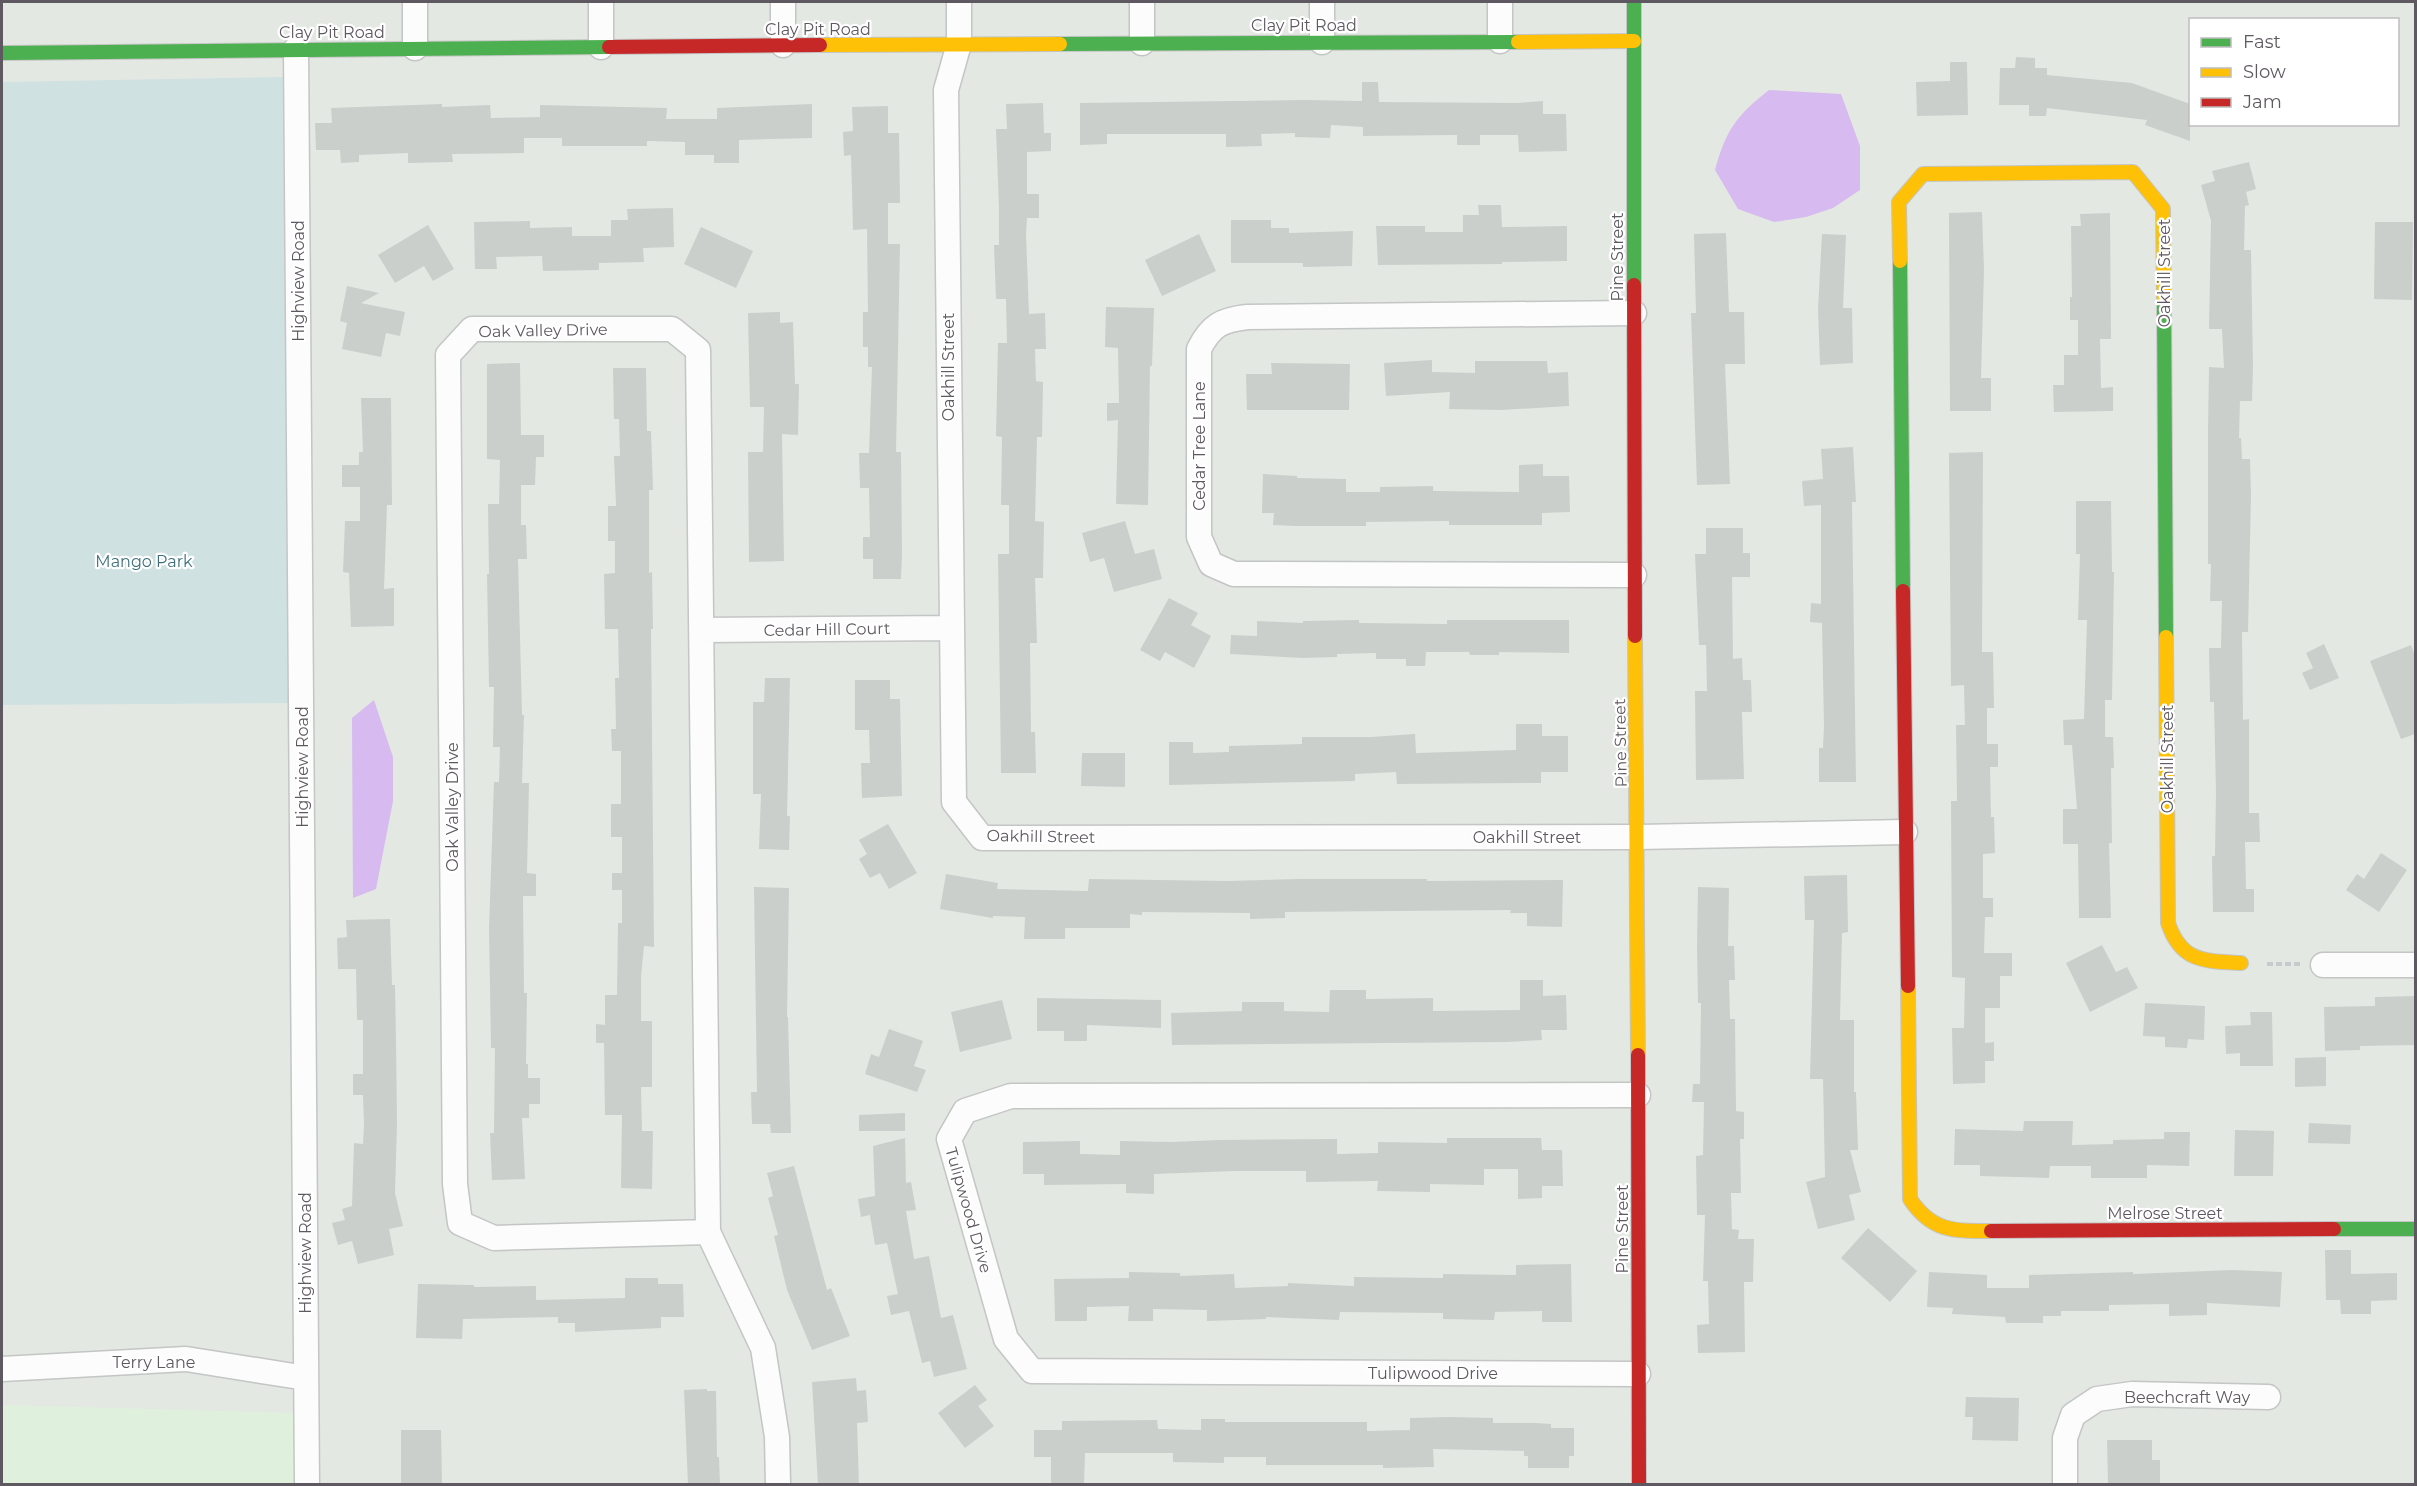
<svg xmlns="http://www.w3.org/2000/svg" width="2417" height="1486" font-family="Montserrat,sans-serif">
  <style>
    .commercial { fill: #dff1dc }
    .green { fill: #d0e1e1 }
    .water { fill: #d7baef }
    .building { fill: #cbcfcc }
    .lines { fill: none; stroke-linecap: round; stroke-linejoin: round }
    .street-casing { stroke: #c4c5c5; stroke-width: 27 }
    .fast-casing { stroke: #c4c5c4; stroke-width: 16 }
    .slow-casing { stroke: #c4c5c4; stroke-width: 16 }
    .jam-casing { stroke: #c4c5c4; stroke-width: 16 }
    .path { stroke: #c7cacc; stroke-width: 4; stroke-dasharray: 6 3; stroke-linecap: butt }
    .street { stroke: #fbfcfb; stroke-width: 24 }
    .fast { stroke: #4caf50; stroke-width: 14 }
    .slow { stroke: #ffc107; stroke-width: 14 }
    .jam { stroke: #c62828; stroke-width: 14 }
    .labels { text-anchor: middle; stroke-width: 4.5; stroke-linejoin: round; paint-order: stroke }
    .street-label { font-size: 16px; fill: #5e5960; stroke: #fff }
    .park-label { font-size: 16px; fill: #3d707b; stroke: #fff }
  </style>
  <rect width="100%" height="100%" fill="#e3e8e3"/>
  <path class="commercial" d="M2 1405 295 1413 296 1484H2Z"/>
  <path class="green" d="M283 77 288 703 2 705V82Z"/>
  <path class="water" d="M1769 90 1841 94 1860 146V190L1833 208 1806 217 1774 222 1738 209 1715 170C1726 130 1736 116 1769 90Z
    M374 700 393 757V801L376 889 353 898 352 718Z"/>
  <path class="building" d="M2016 57 2035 58V68H2047V75L2132 83 2190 104V141L2145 125 2147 120 2047 108 2046 116H2029V105H1999L2000 68H2015Z
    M1950 62H1967L1968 115 1917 116 1916 82 1950 81Z
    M1362 82H1378L1379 102 1518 103 1543 101V114H1566L1567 151 1519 152 1518 135H1480V145H1457V135L1363 136V127L1331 125 1330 138 1295 137V133L1261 134 1262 146 1226 147V134H1107V144L1080 145V103L1304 100 1362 101Z
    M1043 103 1044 133H1051V151L1027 152V194H1039V218H1027L1026 234 1029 314 1045 313 1046 349H1035L1036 381 1043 382 1042 437H1037L1035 521 1044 522 1043 578H1035L1037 643H1030L1031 732H1035L1036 773H1001L998 554H1009V505H1001L1002 437 996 436 998 343H1007L1006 299H996L994 245H999V208L996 129H1007L1006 104Z
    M442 104V107L490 105 491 118 540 117V105L667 108 666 119H717V108L812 104V138L739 140V163H714V155H685V142L647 141V146H562V138H524V153L452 154 453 162 408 163V153L359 155V162L341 163 340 150H316L315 123H332L331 108Z
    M888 106V133H899L900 203H888V244H900L896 452H901L902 554 901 579H873V559H863V537H870L869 488H860L859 453H869L872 367H868V347H863V312H868L867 229 853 230 851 155 844 156 843 132 853 131 852 107Z
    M2249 162 2256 189 2246 192 2249 205 2245 206 2244 250H2251L2253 366 2252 401H2240L2239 438H2241L2242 459H2250L2251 495 2248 632H2242L2243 720 2249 719V813H2259L2260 842H2245L2246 889H2254V912H2213L2212 856H2215L2216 791 2214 702H2210L2209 648H2221L2222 601H2210L2211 564H2208V430L2209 367 2224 368 2222 329H2209L2211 221 2201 185 2215 181 2212 171Z
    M1478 205H1501L1502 227 1567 226V261L1502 262V264L1378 265 1376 226H1425V232H1463V215H1479Z
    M673 208 674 247 643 248 644 262 599 263V270L543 271 542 256 496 257 497 269H475L474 222 530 221V228L572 227V236H611V220H628L627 209Z
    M1982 212 1984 270 1981 378H1991V411H1950L1949 213Z
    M2110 213 2111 339H2100L2101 388 2113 387V411L2054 412 2053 385H2064V355H2078V320H2070V297H2072L2071 226H2081L2080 214Z
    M1231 220H1271V228H1289V233L1353 231 1352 266 1303 267V263H1231Z
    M2375 222H2413L2412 300 2374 299Z
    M428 225 454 269 433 281 424 266 395 283 378 255Z
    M701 227 753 251 736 288 684 264Z
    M1726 233 1729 312H1744L1745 364H1725L1730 484 1697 485 1691 313H1696L1694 234Z
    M1199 234 1216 271 1162 296 1145 260Z
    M1822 234 1846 235 1843 308H1852L1853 363 1820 365 1818 309Z
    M347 286 379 293 361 303 405 312 400 336 386 333 381 357 342 349 347 323 340 321Z
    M1106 307 1154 308 1152 366H1150L1148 505 1116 504 1118 420 1107 421V403H1119L1118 348 1105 347Z
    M780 312V323L793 322 795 384H799L798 435 782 434 784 561 749 562 748 452H763L764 407H750L748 313Z
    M1432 360V372L1475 373V361H1547L1548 373 1568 372 1569 406 1501 410 1449 409 1450 392 1386 396 1384 363Z
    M520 363 521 435H544V457H536L535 485H521V525H526L527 559H518L522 715H524L522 783H529L527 873 536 874V896H523L524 993H527L526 1064H528V1078H540V1104H529V1118H522L525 1179 492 1180 490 1133H494L495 1048H491L489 928 494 782H499L500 747H493L494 687H489L487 574H489L488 504H499L500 460 487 459V364Z
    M1271 363 1350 364 1349 410H1247L1246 374H1272Z
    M613 368H646L647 431H651L653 490H649V573L652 572 653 629H651L654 947 644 946 641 976V1021H652V1087H641L642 1131H653L652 1189 621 1188 622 1115H605L604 1043H596V1024L605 1025V995H617L618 923H622V890H612V873H622V837H611V804H621V751H612L611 729H616L615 678H619L618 629H605L604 574 615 573V541H608V506H616L614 456H620L619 419H614Z
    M361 398H391L392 505H387L384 589 394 588V626L351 627 349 573 343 572 345 521H360V487H342V465H359V452H363Z
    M1853 447 1856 502H1852L1856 782H1819V748H1823L1824 726 1822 623 1810 622 1811 603 1821 604V505L1804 506 1802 481 1823 479 1821 449Z
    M1983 452 1982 652H1993L1994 708H1987V744H1998V767H1990L1991 817H1994L1995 853 1983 854V898H1993V917H1985L1984 953H2012V976H2000V1008H1985V1043L1994 1042V1061H1985V1083L1953 1084 1952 1028H1964L1965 978 1952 977 1951 801H1957L1956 725H1965L1964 685 1951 686 1949 453Z
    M1543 464V476H1569L1570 512 1542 513V525H1449V521L1366 522V526H1295L1273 525 1274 513H1262L1263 474 1297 476V478L1346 479V492H1380V487L1433 486V491L1519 492V465Z
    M2076 501H2111L2112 572H2114L2112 700H2105V737H2113L2114 768H2111L2112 843H2109L2111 918H2079L2078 844H2063V809H2077L2072 745H2064L2063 720 2084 719 2087 620H2078L2080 554H2076Z
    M1125 521 1135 554 1154 549 1162 579 1114 592 1104 558 1090 562 1082 533Z
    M1706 528H1743V553H1750V577H1732L1733 659 1742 658 1743 680H1751L1752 712H1742L1744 779 1696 780 1695 691H1707L1706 645H1699L1695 554H1706Z
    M1169 598 1198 613 1191 625 1211 636 1194 668 1165 652 1160 661 1140 650Z
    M1359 620V623L1447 624V620H1569V653L1499 652V655H1470L1469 652H1426L1425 666H1406V659H1376V653L1337 654V657L1303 658 1230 654 1231 635 1257 636V621L1303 623V621Z
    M2324 644 2339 678 2310 690 2302 673 2313 668 2306 653Z
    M2411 645 2415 656V734L2401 739 2370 661Z
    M765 678H790L787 816H790L789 850 759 849 761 794H753V702H764Z
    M855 680H890V699H900L902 796 862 798 861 763H870L869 730H855Z
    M1516 724H1542V736H1568V772H1541V783L1397 784 1396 772 1355 774V781L1169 785V742H1193V753L1229 752V746L1302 744V737H1371L1415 734 1416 753 1516 750Z
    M1082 753H1125V787L1081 786Z
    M888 824 917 873 889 889 880 873 870 878 859 859 867 854 859 840Z
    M2381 853 2407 870 2379 912 2346 890 2357 874 2364 879Z
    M946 874 998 883 997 889 1088 891 1089 879 1228 881 1299 879H1427V881L1563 880 1562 927 1527 926V913H1510L1511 910 1285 912V918L1250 919V913L1142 912V915L1130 914V928H1065V939H1024L1025 917 993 916V918L940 909Z
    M1847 875 1848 932 1842 933 1840 1020H1854V1092H1856L1858 1150H1850L1861 1192 1849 1195 1855 1220 1818 1229 1806 1182 1825 1177 1823 1079H1810L1814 920H1805L1804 876Z
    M754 887 789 888 787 1017H788L791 1133H771L770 1124H752L751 1092H757Z
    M1698 887 1729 888 1728 946H1734L1735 980H1729L1730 1019H1735L1736 1111 1744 1112V1139H1740L1741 1193H1731L1732 1229 1739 1230 1738 1239H1754L1753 1282H1744L1745 1352 1698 1353 1697 1325 1709 1324 1708 1281H1703L1705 1215H1697L1696 1156 1703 1155 1704 1102H1692L1693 1084H1700L1701 1003H1698L1697 947Z
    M390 919 392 985H395L396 1041 397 1123 395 1193 403 1226 389 1229 394 1255 358 1264 352 1241 338 1245 332 1223 345 1220 342 1209 352 1206 354 1143 363 1144 364 1125 363 1095H353V1074H363V1020H357L356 969H338L337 938 347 937 346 920Z
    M2102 945 2116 972 2127 967 2138 988 2090 1012 2066 963Z
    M1520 980H1543V996L1566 995 1567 1030H1541L1542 1040 1507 1042 1172 1045 1171 1013 1242 1011V1002H1284V1011L1329 1012 1330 990H1366V999L1433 998V1011L1520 1010Z
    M2415 996V1045L2360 1046V1050L2325 1051 2324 1007 2375 1006V997Z
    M1037 998 1161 1000V1028L1087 1025V1041H1064V1031H1037Z
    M1002 1000 1012 1039 960 1052 951 1012Z
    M2145 1003 2205 1006 2204 1040 2188 1039 2187 1048 2165 1047V1037L2143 1036Z
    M2250 1012H2272L2273 1066H2240V1053L2226 1054 2225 1026 2251 1025Z
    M889 1029 923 1041 914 1066 926 1070 917 1092 865 1074 871 1054 879 1057Z
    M2326 1057V1086L2295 1087V1058Z
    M905 1113V1131H859V1115Z
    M2024 1121H2073L2072 1145 2113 1144V1140L2164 1139V1132H2190L2189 1166 2147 1165V1178H2091V1166H2050L2049 1178 1980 1176V1165H1954L1955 1129 2023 1131Z
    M2309 1123 2351 1125 2350 1144 2308 1143Z
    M2235 1130 2274 1131 2273 1176H2234Z
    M905 1138 906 1183 911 1182 916 1210 906 1211 914 1259 929 1256 941 1318 953 1315 967 1369 934 1377 930 1361 922 1363 909 1311 891 1315 887 1296 898 1294 887 1243 875 1245 870 1215 861 1217 858 1199 875 1196 873 1146Z
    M1447 1138H1541L1542 1150H1562L1563 1186H1542V1198L1518 1199V1169H1484V1185L1430 1184V1192L1377 1191 1378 1181 1306 1182V1171H1235L1154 1174V1194L1126 1193V1184L1044 1185V1174H1023V1142L1080 1141V1154L1120 1155V1141L1171 1142 1219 1140 1337 1139V1154L1378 1153V1142L1447 1143Z
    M794 1166 827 1290 831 1288 850 1336 812 1350 787 1290 774 1236 778 1235 768 1198 773 1196 767 1173Z
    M1868 1228 1917 1271 1890 1302 1841 1258Z
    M2325 1250H2351V1274L2397 1273V1300L2371 1301V1314H2341L2340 1300H2326Z
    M1571 1264 1572 1322H1542V1311L1495 1312 1494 1320 1443 1319V1313L1340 1312 1339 1320 1266 1317V1319L1207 1321V1310L1153 1309V1321H1128L1129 1306 1087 1307V1321H1055L1054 1279 1129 1278V1272L1180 1273V1276L1234 1274 1235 1288 1288 1286V1283L1354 1286V1277L1443 1278V1274L1516 1275V1265Z
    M2232 1270 2282 1272 2280 1307 2207 1303V1315L2169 1316V1304L2109 1305V1311H2061V1316H2043V1323H2006L2005 1317 1952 1314 1953 1308 1927 1307 1929 1272 1987 1275V1288H2029V1275L2133 1272V1274Z
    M625 1278H658V1284H683L684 1317H661V1328L575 1332V1323H558V1317L463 1319 462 1339 416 1338 418 1284 474 1285V1287L536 1286V1300L625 1298Z
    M856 1378 857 1391 866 1390 868 1422 857 1423 859 1485H818L812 1382Z
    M975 1385 987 1400 978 1406 994 1426 965 1448 938 1413Z
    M707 1389V1391H716L717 1457H719L720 1485H688L684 1390Z
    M1966 1397 2019 1398 2018 1441 1972 1440 1973 1417H1965Z
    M1450 1417 1493 1418V1423H1536L1551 1424V1428H1574V1456H1569V1468H1528V1456H1524V1451L1433 1449 1434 1467 1383 1468V1465H1266V1457H1224V1463L1173 1462V1453H1085L1084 1484 1051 1483V1457H1034V1430H1062V1421L1157 1420 1158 1429 1201 1430V1419H1225V1422H1367V1431L1410 1430V1418Z
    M401 1430H441L442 1485H401Z
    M2107 1440H2152V1460H2160V1483L2108 1484Z"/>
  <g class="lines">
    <defs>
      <path id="street" d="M601 2V47
        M783 2V45
        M959 2V44L946 90 954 802 982 838 1638 837 1905 832
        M1142 2V43
        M1500 41V2
        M1322 42V2
        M415 48V2
        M296 49 307 1484
        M1634 313 1247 317C1222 320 1211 325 1199 349V537L1211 564 1234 574 1634 575
        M703 630 951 628
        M2323 965H2416
        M1638 1095 1011 1096 965 1111 949 1139 1006 1339 1032 1371 1638 1374
        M708 1232 494 1238 460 1223 455 1184 448 355 472 329H672L698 350 708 1232 763 1348 777 1437 778 1484
        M2 1369 186 1359 306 1378
        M2065 1484V1438L2073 1415 2097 1399 2132 1394 2268 1397"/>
      <path id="fast" d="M1634 2V285
        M1060 44 1518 42
        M2 53 609 47
        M1900 261 1903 591
        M2164 300 2166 637
        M2334 1229H2416"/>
      <path id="slow" d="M1518 42 1634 41
        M820 45 1060 44
        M1900 261 1899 202 1923 174 2133 172 2163 209 2164 300
        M1635 636 1638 1055
        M2166 637 2168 923C2181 962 2204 961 2241 963
        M1908 986 1910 1199C1932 1232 1954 1231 1991 1231"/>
      <path id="jam" d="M609 47 820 45
        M1634 285 1635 636
        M1903 591 1908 986
        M1638 1055 1639 1484
        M1991 1231 2334 1229"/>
    </defs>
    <use href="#street" class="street-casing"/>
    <use href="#fast" class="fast-casing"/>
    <use href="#slow" class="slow-casing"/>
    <use href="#jam" class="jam-casing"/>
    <path class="path" d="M2267 964H2301"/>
    <use href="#street" class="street"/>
    <use href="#fast" class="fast"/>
    <use href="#slow" class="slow"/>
    <use href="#jam" class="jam"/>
  </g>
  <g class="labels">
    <g class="street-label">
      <text x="1304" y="31">Clay Pit Road</text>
      <text x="818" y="35">Clay Pit Road</text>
      <text x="332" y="38">Clay Pit Road</text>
      <text transform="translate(1617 257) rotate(-90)" y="6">Pine Street</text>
      <text transform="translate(2164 273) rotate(-90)" y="6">Oakhill Street</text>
      <text transform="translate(298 281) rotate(-90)" y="6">Highview Road</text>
      <text transform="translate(543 330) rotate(-1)" y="6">Oak Valley Drive</text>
      <text transform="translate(948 367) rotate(-90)" y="6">Oakhill Street</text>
      <text transform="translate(1199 446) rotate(-90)" y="6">Cedar Tree Lane</text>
      <text transform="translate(827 629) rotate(-1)" y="6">Cedar Hill Court</text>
      <text transform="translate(1620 743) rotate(-91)" y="6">Pine Street</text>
      <text transform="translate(2167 759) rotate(-90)" y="6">Oakhill Street</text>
      <text transform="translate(302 767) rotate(-90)" y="6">Highview Road</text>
      <text transform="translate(452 807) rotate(-90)" y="6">Oak Valley Drive</text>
      <text transform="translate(1041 836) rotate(1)" y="6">Oakhill Street</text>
      <text x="1527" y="843">Oakhill Street</text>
      <text transform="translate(969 1210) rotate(74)" y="6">Tulipwood Drive</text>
      <text x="2165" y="1219">Melrose Street</text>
      <text transform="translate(1622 1229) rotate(-90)" y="6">Pine Street</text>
      <text transform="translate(305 1253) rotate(-90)" y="6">Highview Road</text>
      <text x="154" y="1368">Terry Lane</text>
      <text x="1433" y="1379">Tulipwood Drive</text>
      <text x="2187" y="1403">Beechcraft Way</text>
    </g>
    <g class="park-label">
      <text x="144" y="567">Mango Park</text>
    </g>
  </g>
  <rect width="2417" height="1486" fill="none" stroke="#5e5960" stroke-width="6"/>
  <rect x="2189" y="18" width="210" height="108" fill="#ffffff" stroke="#bfbdbf" stroke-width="1.5"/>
  <rect x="2201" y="38" width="30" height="9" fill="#4caf50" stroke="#bfbdbf" stroke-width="1.5"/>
  <text x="2243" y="48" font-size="18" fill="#5e5960">Fast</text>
  <rect x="2201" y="68" width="30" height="9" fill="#ffc107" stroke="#bfbdbf" stroke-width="1.5"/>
  <text x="2243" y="78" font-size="18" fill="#5e5960">Slow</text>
  <rect x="2201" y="98" width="30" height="9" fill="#c62828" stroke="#bfbdbf" stroke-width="1.5"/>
  <text x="2243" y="108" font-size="18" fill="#5e5960">Jam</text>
</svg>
